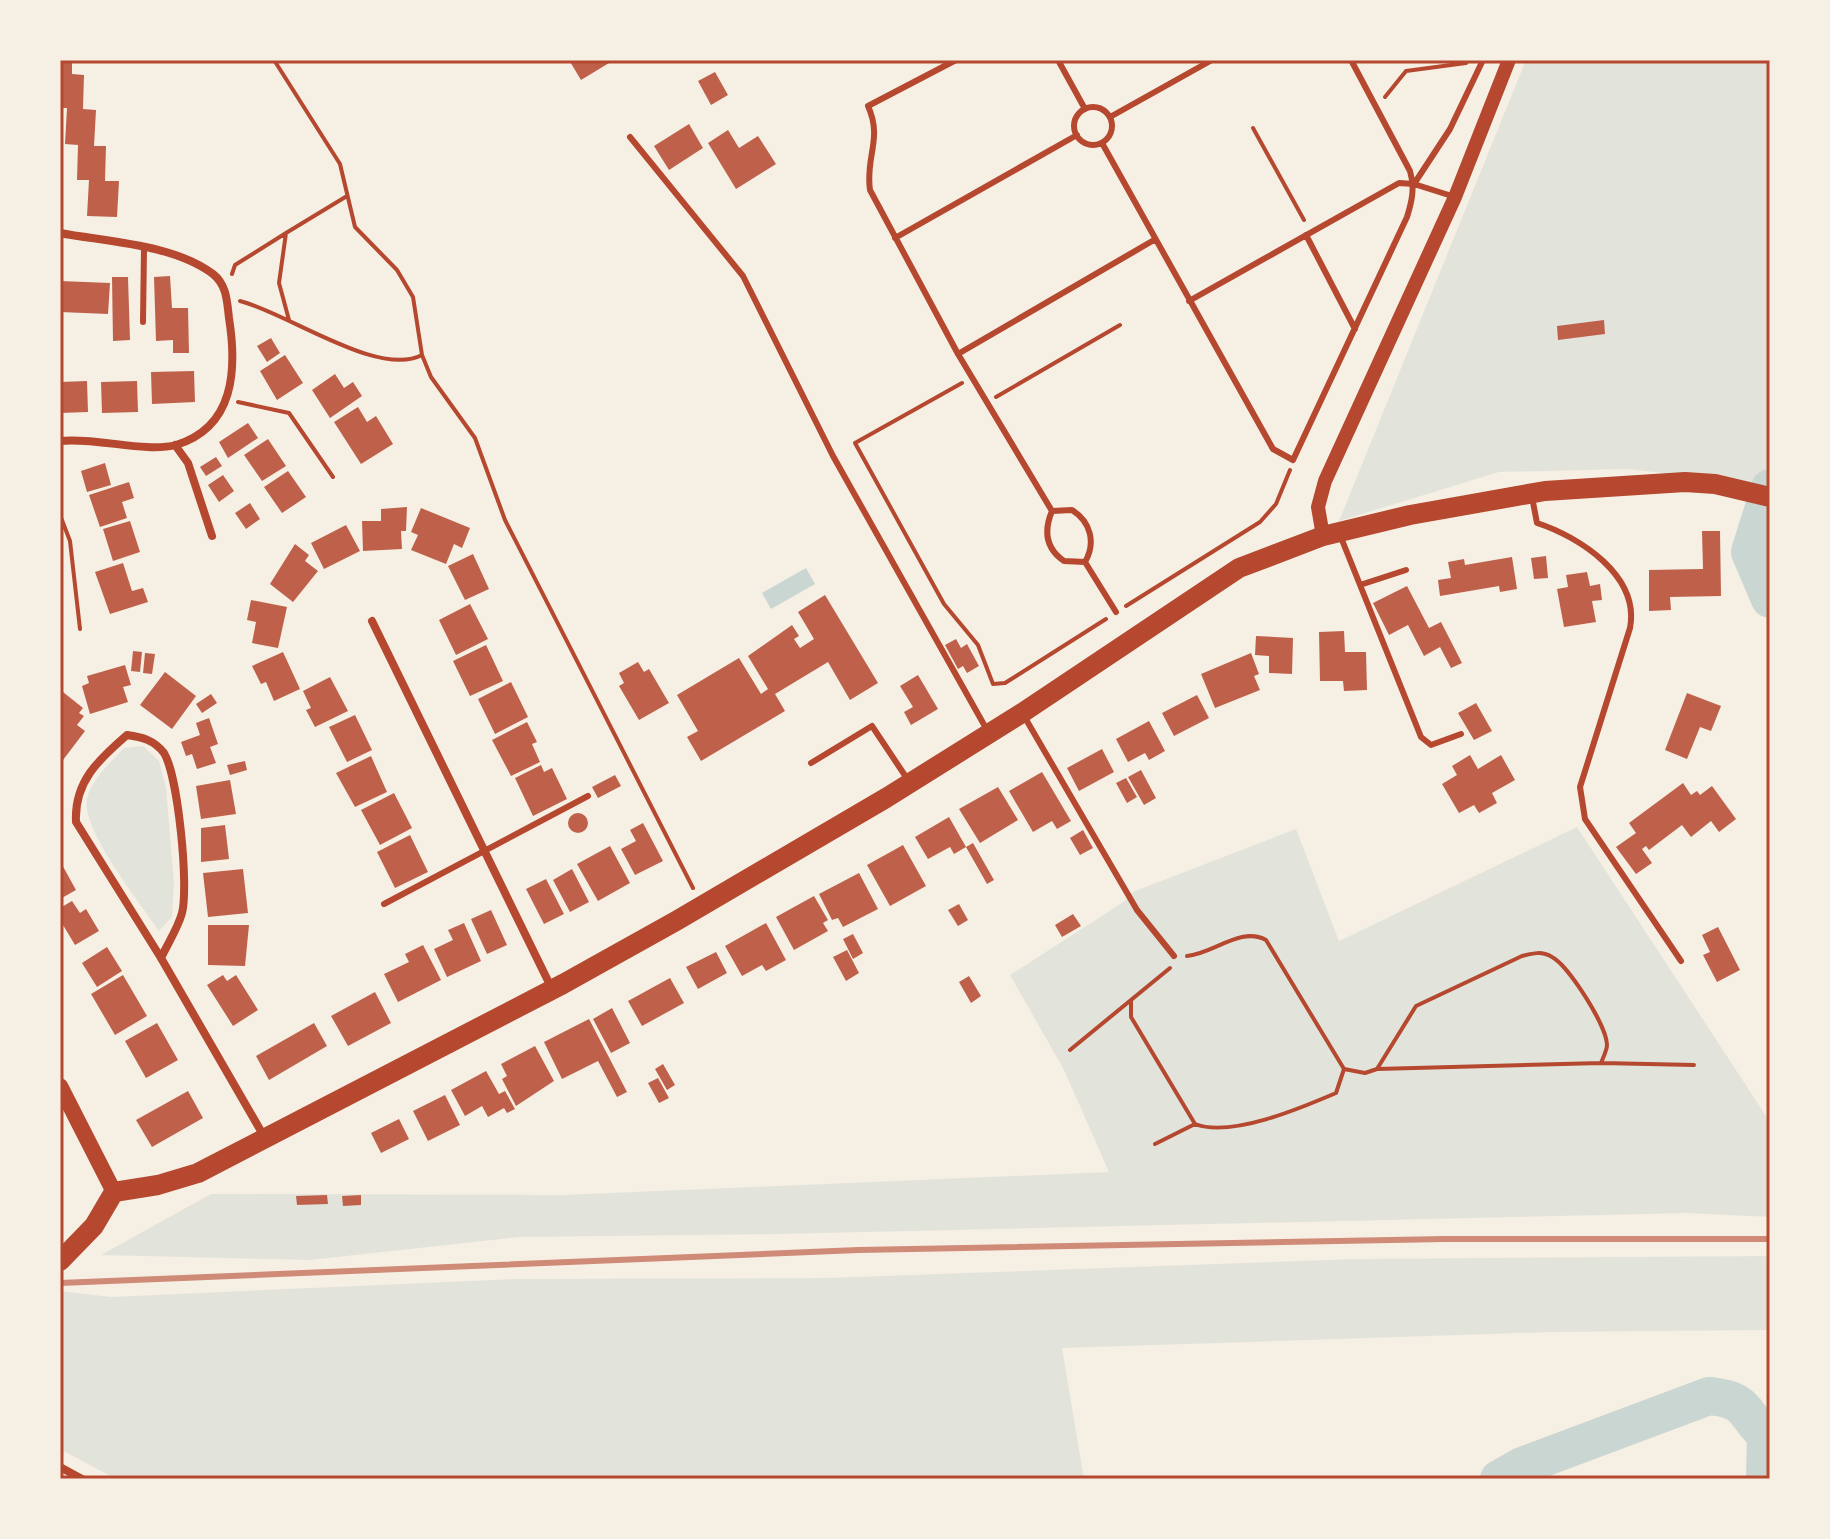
<svg xmlns="http://www.w3.org/2000/svg" width="1830" height="1539" font-family="Karla,sans-serif">
  <style>
    .green { fill: #e2e4dc }
    .water { fill: #c9d6d2 }
    .lines { fill: none; stroke-linecap: round; stroke-linejoin: round }
    .river { stroke: #c9d6d2; stroke-width: 38 }
    .building { fill: #bf614a }
    .path { stroke: #b5482f; stroke-width: 4 }
    .service { stroke: #b5482f; stroke-width: 6 }
    .minor { stroke: #b5482f; stroke-width: 8 }
    .tertiary { stroke: #b5482f; stroke-width: 14 }
    .secondary { stroke: #b5482f; stroke-width: 16 }
    .primary { stroke: #b5482f; stroke-width: 20 }
    .rail { stroke: #cf8b77; stroke-width: 6 }
    .neatline { fill: none; stroke: #b5482f; stroke-width: 3 }
  </style>
  <rect width="100%" height="100%" fill="#f6efe4"/>
  <path class="green" d="M1526 60H1770V485L1627 469 1499 472 1339 521Z
    M143 746 159 761 166 788 174 883 172 917 159 931C141 904 80 829 87 798 92 779 111 762 124 748Z
    M1577 827 1770 1122V1217L1688 1213 780 1234 519 1237 310 1260 101 1255 211 1194 564 1195 1109 1172 1064 1070 1010 975 1125 901 1130 893 1296 829 1339 941Z
    M1770 1256V1330L1552 1332 1062 1348 1084 1479H116L60 1449V1291L111 1297 514 1279 827 1278 1355 1259Z"/>
  <path class="water" d="M806 568 815 584 771 609 762 593Z"/>
  <g class="lines">
    <path class="river" d="M1770 488 1750 552 1770 599
      M1499 1479 1522 1466 1709 1396C1753 1400 1742 1417 1770 1438
      M1765 1479 1766 1435"/>
  </g>
  <path class="building" d="M60 60H72V74L84 75 83 109 96 110 94 146H106L105 181H119L117 217 87 216 89 180H77L78 145 65 144 67 108H60Z
    M569 60H614L581 80Z
    M715 72 728 95 711 105 698 81Z
    M689 124 703 148 669 170 654 146Z
    M728 130 739 148 758 136 776 164 736 189 708 143Z
    M170 276 172 308H188L189 353H173V340L156 341 154 277Z
    M112 277H128L130 340 113 341Z
    M60 281 110 283 108 314 60 312Z
    M1604 320 1605 334 1558 340 1557 326Z
    M271 338 280 353 267 362 257 346Z
    M285 355 303 383 277 400 260 371Z
    M194 371 195 402 152 404 151 372Z
    M335 374 344 388 353 382 362 396 330 418 312 390Z
    M87 381 88 412 60 413V382Z
    M137 381 138 412 102 413 101 382Z
    M358 407 367 422 376 416 393 444 361 464 334 422Z
    M248 423 258 438 228 458 219 442Z
    M268 439 286 466 262 481 244 455Z
    M216 457 222 466 206 476 200 467Z
    M105 463 111 485 87 492 81 471Z
    M288 471 306 497 282 513 264 487Z
    M223 475 234 491 219 502 208 485Z
    M129 482 134 498 122 502 127 518 100 527 89 495Z
    M250 503 260 519 246 529 235 513Z
    M407 507 406 531H401L402 549 363 551 362 521H381V509Z
    M421 508 470 528 462 548 454 544 446 564 411 550 418 535 411 532Z
    M130 521 140 552 113 561 103 529Z
    M346 525 360 551 324 569 311 543Z
    M1702 531H1720L1721 596 1670 597 1671 610 1649 611V570L1703 569Z
    M295 544 309 555 305 561 318 571 293 602 270 584Z
    M473 554 489 589 465 600 448 566Z
    M1546 556 1548 578 1534 579 1531 558Z
    M1512 557 1517 589 1500 592 1499 586 1440 596 1438 580 1451 578 1448 562 1464 559 1465 565Z
    M123 563 132 591 143 588 148 602 110 614 95 572Z
    M1587 572 1590 586 1600 584 1602 600 1592 601 1596 622 1564 627 1557 589 1568 587 1566 575Z
    M1407 586 1429 628 1441 622 1462 663 1451 668 1440 647 1424 656 1408 625 1389 635 1373 603Z
    M825 595 878 683 850 700 828 662 775 694 785 711 701 761 687 737 698 731 677 695 739 658 761 694 768 689 748 656 792 625 799 636 794 639 800 648 814 639 798 612Z
    M251 600 287 607 278 648 252 643 256 622 247 620Z
    M470 604 488 639 456 655 439 620Z
    M1344 631 1345 652H1366L1367 690 1344 691 1343 681H1320L1319 632Z
    M1256 636 1293 638 1292 674 1269 673V656L1255 655Z
    M956 639 961 648 967 644 979 666 967 673 963 666 958 669 945 645Z
    M486 645 503 681 470 696 453 661Z
    M133 651 142 652 140 672 131 671Z
    M283 652 300 689 274 701 266 682 261 684 252 666Z
    M145 653 155 654 152 674 143 673Z
    M1251 653 1259 674 1254 676 1260 690 1215 708 1201 674Z
    M638 662 644 672 649 669 669 703 639 720 619 686 624 683 619 673Z
    M125 665 131 685 123 687 128 702 90 714 82 686 89 683 87 676Z
    M165 672 196 696 172 729 140 705Z
    M918 675 938 709 911 725 904 712 913 707 900 686Z
    M330 677 348 711 315 727 306 710 311 708 303 691Z
    M511 682 528 717 495 734 478 699Z
    M63 692 83 708 79 713 84 716 77 725 85 731 63 760 60 758Z
    M1687 693 1721 706 1711 731 1700 727 1687 759 1665 750Z
    M211 694 217 703 202 713 196 704Z
    M1197 695 1209 718 1174 736 1162 713Z
    M1476 703 1492 731 1474 740 1458 713Z
    M355 715 372 750 347 762 329 727Z
    M209 718 218 744 210 747 216 763 197 769 192 754 186 756 181 742 200 735 196 723Z
    M1149 721 1165 751 1149 760 1145 753 1128 762 1116 739Z
    M527 722 537 742 532 744 540 762 511 776 492 740Z
    M1102 749 1114 772 1079 791 1067 768Z
    M1470 755 1478 769 1501 755 1515 780 1492 793 1497 803 1479 813 1474 805 1459 813 1442 784 1457 775 1452 766Z
    M371 756 387 792 355 807 336 773Z
    M245 761 247 770 230 775 227 765Z
    M541 765 544 772 552 768 567 799 533 816 515 778Z
    M1141 770 1156 798 1144 805 1128 777Z
    M1042 772 1071 821 1057 829 1052 821 1033 832 1009 791Z
    M615 775 621 786 598 798 592 787Z
    M1126 778 1137 797 1127 803 1116 783Z
    M230 780 236 814 201 819 196 786Z
    M1683 783 1691 795 1697 791 1700 795 1712 786 1736 819 1719 832 1711 821 1691 837 1682 825 1649 850 1646 846 1642 849 1652 863 1636 874 1616 847 1636 833 1629 823Z
    M998 787 1018 820 980 843 959 809Z
    M394 793 412 828 380 845 361 810Z
    M568 823a10 10 0 1 1 20 0a10 10 0 1 1-20 0Z
    M949 817 966 847 954 854 950 847 928 859 915 837Z
    M643 823 663 861 635 875 621 849 636 841 630 830Z
    M225 825 229 859 201 862V828Z
    M1083 830 1093 848 1080 855 1070 838Z
    M410 835 428 872 395 888 377 852Z
    M973 843 994 880 987 884 966 847Z
    M903 845 926 886 890 906 867 865Z
    M610 846 630 883 598 901 577 864Z
    M60 861 76 890 60 899Z
    M243 869 248 913 208 917 203 873Z
    M572 869 589 902 570 912 553 880Z
    M859 873 878 909 843 927 838 918 832 920 819 894Z
    M546 879 564 914 544 924 526 889Z
    M814 896 828 920 823 923 828 931 794 950 776 917Z
    M72 901 80 913 86 909 99 931 75 945 60 920V908Z
    M959 904 968 920 958 926 948 910Z
    M491 910 507 945 487 954 471 919Z
    M1073 914 1081 926 1062 937 1055 925Z
    M464 923 481 961 447 977 434 949 453 940 448 930Z
    M766 923 786 960 766 971 762 965 742 976 725 946Z
    M208 925H249L245 966 208 965Z
    M1718 927 1740 970 1717 982 1703 955 1710 952 1702 935Z
    M853 934 863 953 853 959 843 939Z
    M423 945 441 980 398 1002 384 974 409 962 405 954Z
    M107 947 122 971 97 987 82 963Z
    M847 950 859 973 846 981 833 957Z
    M716 952 727 973 698 989 686 967Z
    M123 975 147 1016 115 1035 91 994Z
    M223 975 227 981 236 975 258 1010 233 1026 207 985Z
    M969 976 981 996 971 1003 959 982Z
    M670 978 684 1003 642 1026 628 1001Z
    M375 992 391 1023 348 1046 331 1016Z
    M612 1008 630 1043 611 1053 593 1019Z
    M589 1019 627 1092 617 1097 598 1061 562 1079 544 1042Z
    M157 1023 178 1060 146 1078 125 1041Z
    M314 1023 327 1046 269 1080 256 1056Z
    M535 1046 554 1081 516 1106 502 1079 507 1076 501 1064Z
    M663 1064 675 1085 667 1090 655 1069Z
    M486 1071 499 1094 505 1091 515 1109 507 1113 504 1108 488 1117 482 1106 465 1116 451 1090Z
    M658 1078 669 1098 659 1103 648 1083Z
    M188 1091 203 1118 152 1147 136 1120Z
    M445 1095 460 1125 428 1141 413 1111Z
    M399 1119 409 1139 381 1153 371 1133Z
    M327 1195 328 1204 297 1205 296 1196Z
    M361 1195V1205L343 1206 342 1196Z"/>
  <g class="lines">
    <path class="path" d="M274 60 340 164 355 227 397 270 413 297 422 355 431 377 475 438 505 520 693 888
      M1385 97 1406 71 1466 63
      M1253 128 1304 220
      M232 274 235 265 286 233
      M240 301C288 313 378 378 422 355
      M289 320 279 283 286 233 347 196
      M962 383 855 443 944 604 978 645 993 684 1005 683 1106 619
      M996 397 1120 325
      M238 402 289 413 333 477
      M60 515 70 541 80 629
      M1126 606 1260 522 1276 504 1290 470
      M1187 956C1213 954 1241 926 1266 940L1344 1069 1365 1073 1377 1069 1601 1063 1694 1065
      M1131 1000V1017L1195 1124C1231 1138 1301 1108 1336 1093L1344 1069
      M1070 1050 1170 968
      M1377 1069 1416 1006 1522 956C1533 953 1542 951 1552 957 1568 965 1607 1026 1607 1045 1607 1050 1603 1058 1601 1063
      M1155 1144 1195 1124"/>
    <path class="service" d="M956 60 868 106C883 139 865 157 870 190L958 354 1154 240
      M1058 60 1085 109
      M1074 126a19 19 0 1 1 38 0a19 19 0 1 1-38 0Z
      M1110 117 1212 60
      M630 137 743 276 833 456 987 730
      M1102 143 1273 449 1293 460 1407 217C1412 201 1415 188 1410 171L1351 60
      M1414 184 1450 129 1483 60
      M1306 235 1355 329
      M895 238 1077 135
      M1189 301 1399 183 1414 184 1455 197
      M143 322 144 249
      M958 354 1052 511 1072 510C1091 522 1096 543 1085 562L1116 612
      M1532 497 1537 523C1580 537 1640 576 1630 628L1580 787 1585 819 1681 961
      M1052 511C1044 530 1045 548 1064 561L1085 562
      M1340 535 1421 737 1431 745 1461 734
      M1360 585 1406 570
      M1024 716 1137 910 1174 956
      M811 763 872 726 908 780
      M384 904 588 796"/>
    <path class="minor" d="M60 233C108 242 173 244 213 274 227 285 227 302 229 318 237 369 235 427 176 445 145 453 96 437 60 441
      M175 445 188 463 212 536
      M372 621 551 987
      M161 958C168 943 178 928 182 913 189 886 178 776 164 753 154 740 142 737 127 735 98 760 74 782 76 822L161 958 265 1138
      M60 1467 82 1479"/>
    <path class="tertiary" d="M1323 536 1318 507 1325 481 1455 197 1509 60"/>
    <path class="secondary" d="M60 1086 114 1192"/>
    <path class="primary" d="M60 1261 94 1226 114 1192 158 1185 198 1173 563 984 676 921 886 798 1022 713 1239 568 1323 536 1410 515 1545 491 1685 482 1715 484 1770 497"/>
    <path class="rail" d="M60 1283 858 1250 1445 1239H1770"/>
  </g>
  <rect width="1830" height="1539" fill="none" stroke="#f6efe4" stroke-width="124"/>
  <rect x="62" y="62" width="1706" height="1415" class="neatline"/>
</svg>
